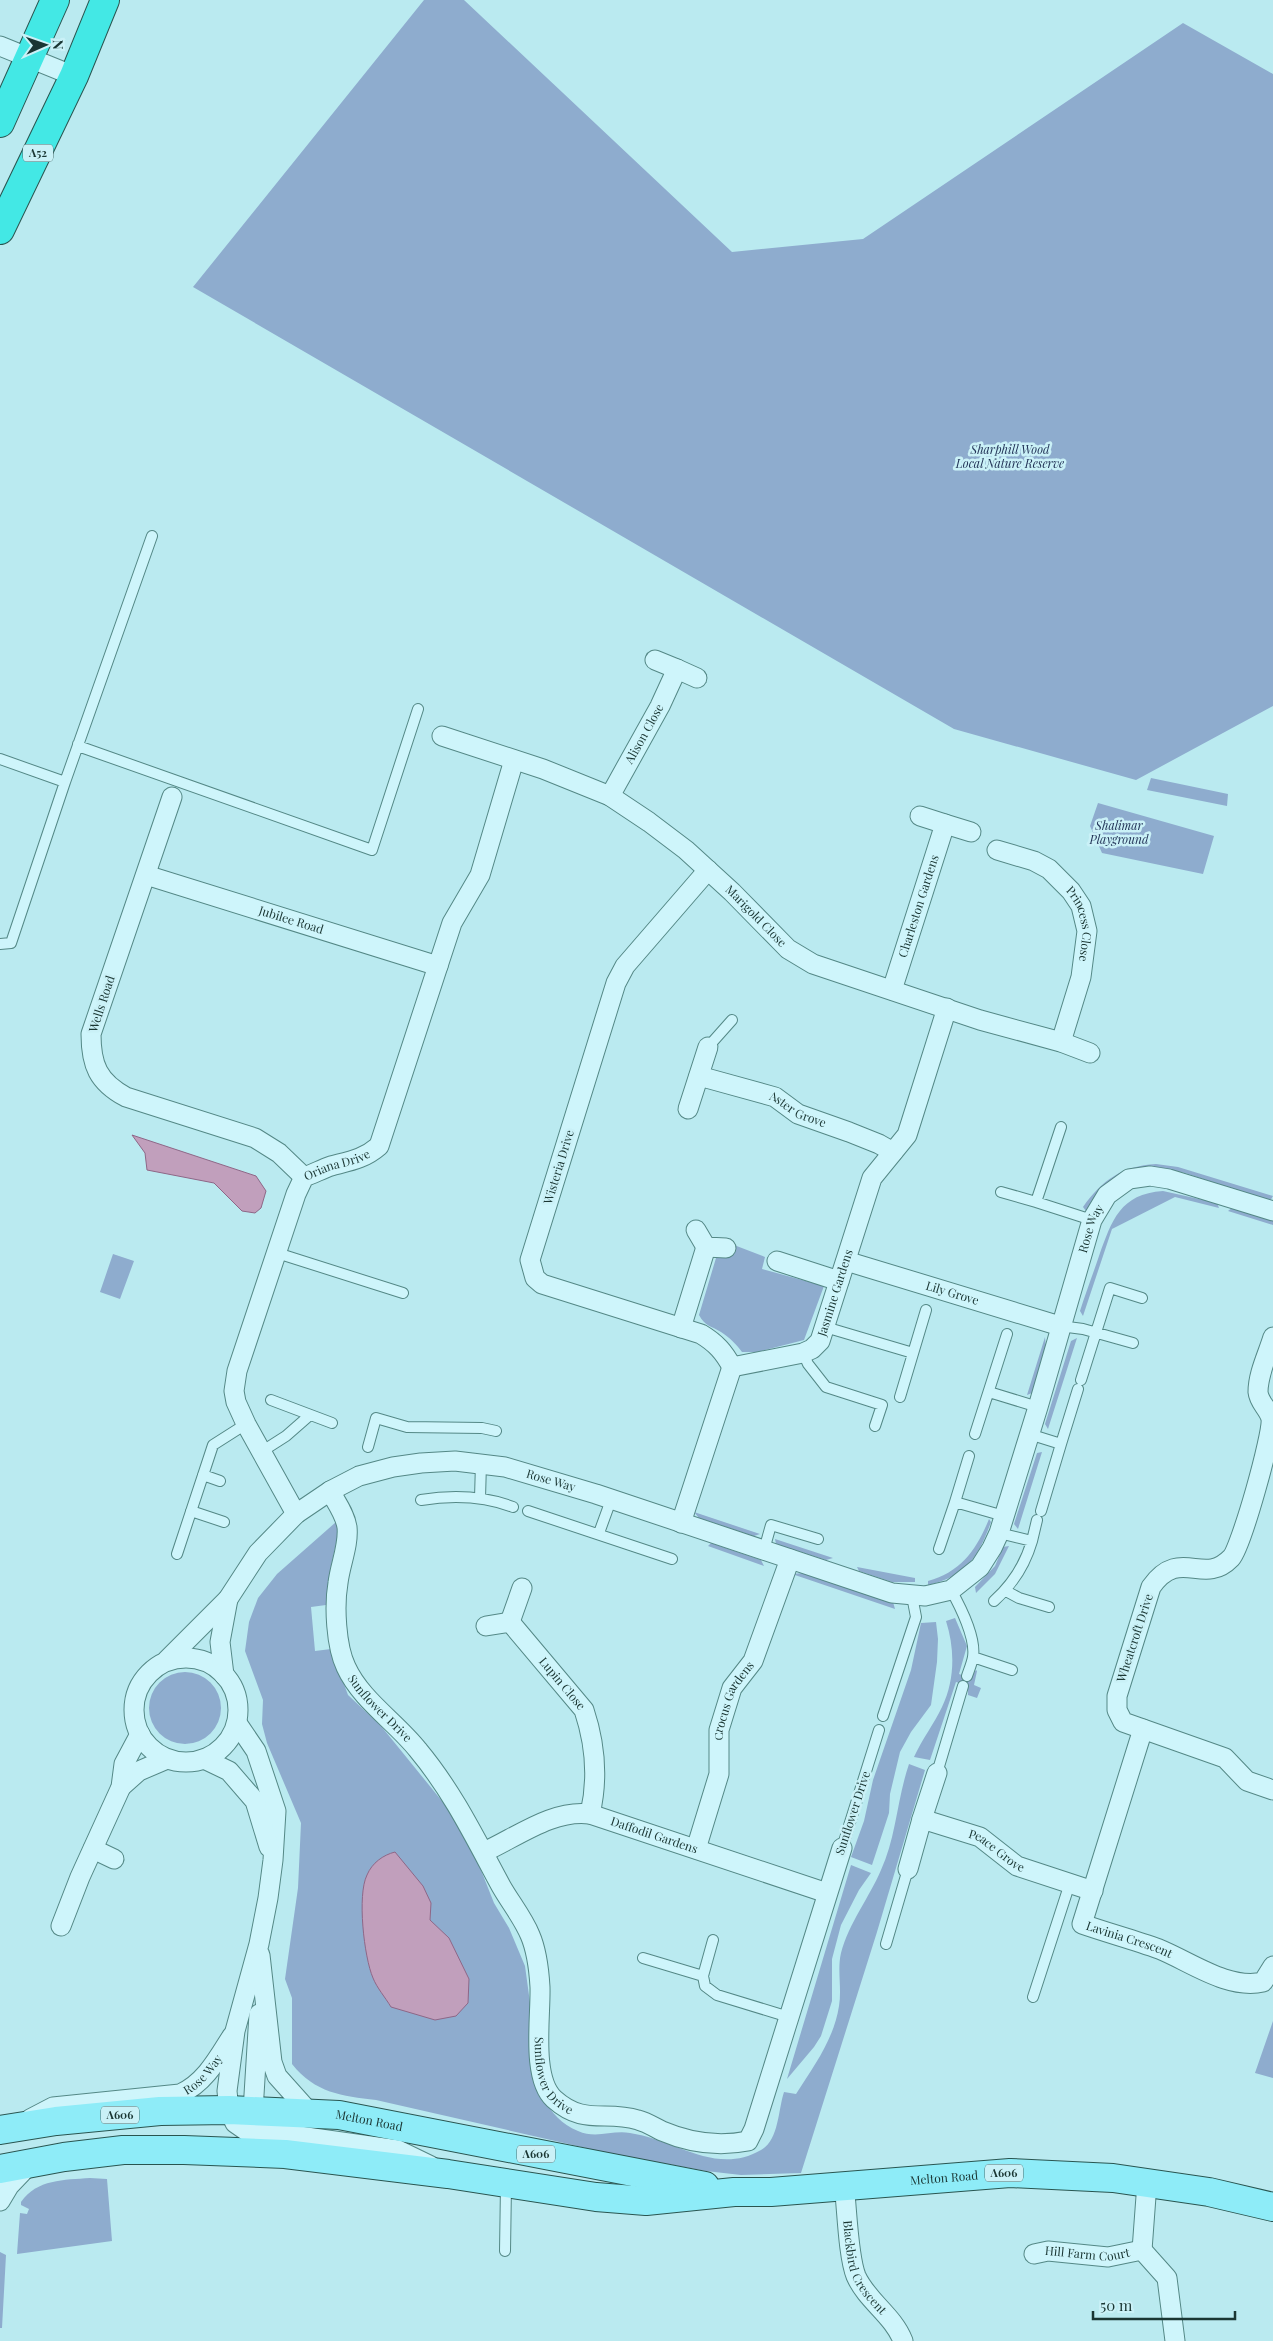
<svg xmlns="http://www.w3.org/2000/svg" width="1273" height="2341" font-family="'Playfair Display',serif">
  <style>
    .green { fill: #8eacce }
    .water { fill: #c19fbc; stroke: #8e6787 }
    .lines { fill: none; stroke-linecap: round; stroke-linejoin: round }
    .lane-casing { stroke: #548886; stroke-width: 12 }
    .street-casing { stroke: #548886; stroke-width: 21 }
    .primary-casing { stroke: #295550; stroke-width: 30 }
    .highway-casing { stroke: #295550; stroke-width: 30 }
    .lane { stroke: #cef5fb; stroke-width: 10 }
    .street { stroke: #cef5fb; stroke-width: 19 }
    .primary { stroke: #8eecf8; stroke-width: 28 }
    .highway { stroke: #43e8e5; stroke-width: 28 }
    .labels { text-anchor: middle; stroke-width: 5; stroke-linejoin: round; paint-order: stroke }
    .shield { fill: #caf1f7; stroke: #4f6e6e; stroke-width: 1 }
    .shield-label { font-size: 11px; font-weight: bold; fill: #1a3633 }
    .park-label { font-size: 12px; font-style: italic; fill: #1f3054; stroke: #caf1f7 }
    .street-label { font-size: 12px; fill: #1a3633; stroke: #caf1f7 }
  </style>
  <rect width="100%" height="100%" fill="#baeaf0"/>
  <path class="green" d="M424 0H464L732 252 863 239 1183 23 1273 74V706L1136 780 954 729 193 287Z
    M1151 778 1228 794 1227 806 1147 790Z
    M1098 803 1214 836 1203 874 1102 853 1090 826Z
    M1156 1164 1178 1167 1273 1196 1270 1201 1185 1173 1163 1169 1094 1199 1086 1211 1083 1207C1102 1180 1122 1166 1156 1164Z
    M1163 1191 1217 1203 1219 1208 1175 1197 1112 1229 1083 1316 1080 1311C1086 1292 1093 1274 1099 1256 1112 1220 1120 1194 1163 1191Z
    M1233 1207 1273 1219V1225L1228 1211Z
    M734 1245 765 1257 762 1269 824 1286 804 1340 757 1352H742C736 1344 730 1338 721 1332 711 1326 705 1326 699 1315L716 1258Z
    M113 1254 134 1261 120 1299 100 1292Z
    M1045 1337 1046 1348 1032 1393 1027 1395Z
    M1077 1338 1048 1429 1045 1424 1071 1341Z
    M1042 1452 1018 1529 1014 1524 1037 1453Z
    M694 1512 760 1534 754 1536 699 1518Z
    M989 1519 991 1522C978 1557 967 1576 928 1585V1581C961 1572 977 1549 989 1519Z
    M336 1522 339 1530 331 1566 326 1605 311 1607 315 1651 331 1649 348 1695 381 1726 446 1806 477 1860 494 1903 509 1928 525 1966 543 2098C552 2113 561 2124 578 2131 596 2139 612 2130 630 2133 676 2140 716 2176 761 2150 779 2140 778 2110 784 2092L796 2094C814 2066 834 2039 839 2006 842 1988 837 1970 841 1953 849 1923 869 1898 881 1870 896 1838 897 1799 909 1764L925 1770 877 1932 801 2173 741 2175 706 2171 608 2153 376 2100C342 2096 315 2093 292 2064V1998L285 1979 298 1888 301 1823 267 1743 262 1724 263 1700 245 1651 249 1622 258 1598 277 1574Z
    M775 1539 833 1558 826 1560 776 1544Z
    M711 1543 761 1560 764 1566 708 1546Z
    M1009 1546 995 1574 976 1593 975 1587 995 1566 1003 1547Z
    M857 1567 915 1578V1582H892L859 1571Z
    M803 1573 893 1602 895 1609 792 1574Z
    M955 1618 967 1646 959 1674 970 1678 976 1670 977 1671 974 1685 981 1688 977 1698 968 1695V1686L956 1682 930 1760 914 1757C922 1739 934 1724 942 1707 955 1680 955 1649 946 1621Z
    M936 1622 938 1639 937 1662 931 1705 911 1732 900 1752 890 1794 889 1813 872 1865 851 1857 864 1821 873 1780 911 1670 921 1623Z
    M149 1708a36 36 0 1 1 72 0a36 36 0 1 1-72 0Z
    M851 1865 871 1873 859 1890 841 1925 832 1959V2001L821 2036 814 2047 787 2079Z
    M1273 2021V2078L1255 2073Z
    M90 2178 107 2179 112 2241 17 2254 20 2213 27 2214 29 2209 21 2205V2202C37 2179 64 2180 90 2178Z
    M0 2252 6 2255 2 2328H0Z"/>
  <path class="water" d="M132 1135 256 1176 266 1191 261 1208 255 1213 242 1211 214 1183 147 1170 145 1153Z
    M395 1852 423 1886 431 1903 430 1920 449 1938 469 1979 468 2003 456 2016 435 2020 391 2007C385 1997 377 1988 373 1978 364 1957 357 1895 367 1875 372 1863 383 1855 395 1852Z"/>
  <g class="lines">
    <defs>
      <path id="lane" d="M78 744V746L372 850 418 709
        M0 759 65 782 152 536
        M0 944 11 943 65 782
        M708 1047 732 1020
        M1061 1127 1036 1202 1092 1220
        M1001 1192 1036 1202
        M277 1253 403 1293
        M1060 1326 1083 1329 1133 1343
        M825 1327 913 1353
        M803 1353 808 1364 826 1387 882 1405 875 1426
        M1081 1380 1110 1288 1142 1298
        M989 1392 1038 1407
        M900 1397 926 1310
        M271 1400 332 1423
        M975 1434 1007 1334
        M1029 1434 1061 1444 1078 1389
        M368 1447 376 1418 407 1427 482 1428 496 1431
        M261 1452 286 1436 310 1415
        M969 1456 955 1502 1004 1516
        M203 1475 220 1481
        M480 1498 481 1463
        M421 1500C452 1495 484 1496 513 1507
        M191 1511 224 1522
        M528 1511 672 1559
        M1041 1511 1061 1444
        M599 1533 611 1500
        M999 1533 1032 1541 1037 1520
        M939 1549 955 1502
        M764 1550 771 1525 818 1539
        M177 1554 213 1445 246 1424
        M951 1590C960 1606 976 1638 973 1657 972 1663 969 1670 967 1676
        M1006 1591 1019 1598 1049 1607
        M994 1601C1013 1584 1025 1565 1032 1541
        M973 1657 1012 1670
        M883 1716 916 1617 912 1596
        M937 1773 963 1686
        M842 1848 879 1730
        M886 1944 908 1869
        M643 1958 703 1976 705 1986 717 1995 789 2017
        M703 1976 713 1940
        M1033 1997 1070 1883
        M505 2251 506 2185"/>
      <g id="street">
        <path d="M0 46 74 76"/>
        <path d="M677 669 697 678"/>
        <path id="s1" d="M442 736 543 769 610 796 649 822 686 850 732 892 788 949 813 964 980 1020 1061 1042 1090 1053"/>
        <path id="s2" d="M610 796 660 706 677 669 655 660"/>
        <path d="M172 797 91 1034C91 1065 98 1082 126 1097L255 1138 279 1153 304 1177"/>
        <path d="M945 824 971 832"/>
        <path id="s3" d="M997 850 1034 861 1049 869 1071 891 1081 906 1087 931 1081 977 1061 1042"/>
        <path d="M708 870 625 966 616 983 530 1260 535 1278 542 1284 701 1334C716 1343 724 1352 732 1367"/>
        <path id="s4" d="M146 875 438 966"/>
        <path id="s5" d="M892 990 945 824 920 816"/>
        <path id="s6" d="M699 1076 775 1097 798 1114 849 1132 879 1144 893 1152"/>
        <path d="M688 1109 708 1047"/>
        <path d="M696 1230 706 1247 726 1248"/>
        <path d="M777 1261 839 1281"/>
        <path id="s7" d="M846 1261 1060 1326"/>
        <path d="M681 1328 706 1247"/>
        <path d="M1273 1337C1268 1354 1258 1373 1258 1392 1259 1403 1269 1409 1271 1419 1273 1434 1241 1548 1231 1558 1203 1587 1180 1546 1151 1587L1117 1696V1710L1123 1722 1225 1758 1247 1781 1273 1790"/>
        <path id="s8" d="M732 1367 803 1353 812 1349 820 1341 872 1178 907 1135 947 1008"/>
        <path id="s9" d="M330 1491C336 1502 345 1514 347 1527 349 1545 340 1565 338 1583 334 1606 336 1646 346 1667 361 1700 396 1722 418 1750 453 1792 475 1838 501 1886 510 1902 523 1918 530 1935 537 1951 539 1970 540 1987 541 2016 531 2078 554 2099 584 2126 605 2110 638 2120 646 2122 654 2127 662 2131 690 2143 718 2147 748 2141L754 2129 842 1848"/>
        <path id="s10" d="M296 1514 246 1424 236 1402 234 1391 237 1371 296 1194 304 1177C313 1174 322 1169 331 1166 350 1161 364 1159 379 1146L452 923 480 875 514 760"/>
        <path d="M681 1523 732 1367"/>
        <path d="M510 1622 522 1588"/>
        <path id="s11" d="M486 1626 510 1622 584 1710C595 1743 598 1780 590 1814"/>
        <circle cx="186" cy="1710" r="52"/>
        <path id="s12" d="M167 1660 228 1599 258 1553 296 1514 330 1491 359 1476 393 1467 421 1463 455 1461 505 1467 596 1494 892 1593 925 1596 951 1590 980 1567 992 1548 999 1533 1038 1407 1092 1220 1107 1195 1129 1179 1150 1176 1169 1179 1273 1211"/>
        <path d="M224 1675 220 1642 228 1599"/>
        <path d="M237 1723 256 1751 276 1811 273 1860 268 1898 259 1944 235 2031 227 2091 229 2110 235 2123 248 2132"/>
        <path id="s13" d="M1143 1729 1082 1924C1108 1933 1134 1940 1159 1949 1191 1962 1228 1990 1263 1982L1273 1966"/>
        <path d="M204 1759 229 1771 255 1801 269 1847"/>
        <path d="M121 1787 139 1771 167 1759"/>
        <path d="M922 1819 937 1773"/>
        <path d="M93 1849 114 1859"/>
        <path id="s14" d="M696 1849 719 1774V1730L732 1688 753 1661 790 1559"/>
        <path id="s15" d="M484 1852C517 1837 553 1809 590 1814L827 1893"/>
        <path id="s16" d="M908 1869 922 1819 980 1837 1017 1866 1093 1891"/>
        <path d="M61 1926 80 1877 121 1787 124 1764 140 1734"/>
        <path d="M260 1955 272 2062 277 2076 311 2114"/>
        <path id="s17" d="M30 2119 53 2107 180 2094C205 2083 218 2058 232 2036"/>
        <path d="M250 2123 253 2111 259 2014"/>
        <path d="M248 2132 285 2134 398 2150 431 2166"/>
        <path id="s18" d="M844 2184C847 2208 848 2256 856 2276 867 2301 893 2315 903 2341"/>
        <path d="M0 2201 9 2186 30 2164"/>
        <path d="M1142 2250 1147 2183"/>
        <path id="s19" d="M1034 2254 1048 2251 1108 2257 1142 2250 1167 2278 1175 2341"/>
      </g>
      <g id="primary">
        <path id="s20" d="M0 2130 56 2121 160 2111 229 2110 339 2115 705 2186"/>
        <path id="s21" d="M0 2169 64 2157 123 2150H184L285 2154 448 2174 596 2197 646 2201 734 2192H771L1010 2173 1113 2178 1209 2192 1273 2207"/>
      </g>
      <path id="highway" d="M0 123 55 0
        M0 230 74 76 105 0"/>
    </defs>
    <use href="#lane" class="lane-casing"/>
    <use href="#street" class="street-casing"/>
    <use href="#primary" class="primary-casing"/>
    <use href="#highway" class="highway-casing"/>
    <use href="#lane" class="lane"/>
    <use href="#street" class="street"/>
    <use href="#primary" class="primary"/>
    <use href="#highway" class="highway"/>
  </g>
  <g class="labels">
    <g class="shield">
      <rect x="23" y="144.5" width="30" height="17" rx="4"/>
      <rect x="101" y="2106.5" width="38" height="17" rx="4"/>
      <rect x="517" y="2145.5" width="38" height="17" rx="4"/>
      <rect x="985" y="2164.5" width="38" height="17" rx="4"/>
    </g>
    <g class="shield-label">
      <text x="38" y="157">A52</text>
      <text x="120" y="2119">A606</text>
      <text x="536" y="2158">A606</text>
      <text x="1004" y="2177">A606</text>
    </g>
    <g class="park-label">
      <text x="1010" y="454">Sharphill Wood<tspan x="1010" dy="14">Local Nature Reserve</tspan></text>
      <text x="1119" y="830">Shalimar<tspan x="1119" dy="14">Playground</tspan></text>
    </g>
    <g class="street-label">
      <text dy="4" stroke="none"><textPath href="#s2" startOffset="71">Alison Close</textPath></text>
      <text dy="4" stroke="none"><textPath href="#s5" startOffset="88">Charleston Gardens</textPath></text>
      <text dy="4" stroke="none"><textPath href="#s1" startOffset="368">Marigold Close</textPath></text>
      <text dy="4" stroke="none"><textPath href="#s4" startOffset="152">Jubilee Road</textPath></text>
      <text dy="4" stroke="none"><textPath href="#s3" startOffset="122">Princess Close</textPath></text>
      <text transform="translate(102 1004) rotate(-72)" y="4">Wells Road</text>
      <text dy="4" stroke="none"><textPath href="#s6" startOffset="105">Aster Grove</textPath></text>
      <text dy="4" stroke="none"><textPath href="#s10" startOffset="399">Oriana Drive</textPath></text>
      <text transform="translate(559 1167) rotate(-73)" y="4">Wisteria Drive</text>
      <text dy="4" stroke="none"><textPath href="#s12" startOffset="1278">Rose Way</textPath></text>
      <text dy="4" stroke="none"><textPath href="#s8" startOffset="144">Jasmine Gardens</textPath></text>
      <text dy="4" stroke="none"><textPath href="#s7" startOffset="111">Lily Grove</textPath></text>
      <text dy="4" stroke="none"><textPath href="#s12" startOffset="465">Rose Way</textPath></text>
      <text transform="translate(1135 1638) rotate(-72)" y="4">Wheatcroft Drive</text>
      <text dy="4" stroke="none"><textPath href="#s11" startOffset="105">Lupin Close</textPath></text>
      <text dy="4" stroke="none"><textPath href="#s14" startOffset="155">Crocus Gardens</textPath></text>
      <text dy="4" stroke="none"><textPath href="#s9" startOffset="236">Sunflower Drive</textPath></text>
      <text transform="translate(853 1813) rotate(-72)" y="4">Sunflower Drive</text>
      <text dy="4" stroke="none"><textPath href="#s15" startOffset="182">Daffodil Gardens</textPath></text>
      <text dy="4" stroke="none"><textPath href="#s16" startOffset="134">Peace Grove</textPath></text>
      <text dy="4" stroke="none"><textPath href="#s13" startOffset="254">Lavinia Crescent</textPath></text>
      <text dy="4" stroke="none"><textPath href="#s17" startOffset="184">Rose Way</textPath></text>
      <text dy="4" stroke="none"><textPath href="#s9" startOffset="656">Sunflower Drive</textPath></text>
      <text dy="4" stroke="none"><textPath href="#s20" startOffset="371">Melton Road</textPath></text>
      <text dy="4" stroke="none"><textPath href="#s21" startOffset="950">Melton Road</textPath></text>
      <text dy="4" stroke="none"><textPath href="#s19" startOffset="54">Hill Farm Court</textPath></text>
      <text dy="4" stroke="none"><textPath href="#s18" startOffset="88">Blackbird Crescent</textPath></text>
    </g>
  </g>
  <g transform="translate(45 45) rotate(88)" stroke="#caf1f7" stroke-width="4" paint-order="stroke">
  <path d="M0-4L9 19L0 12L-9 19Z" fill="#1a3633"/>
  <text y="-8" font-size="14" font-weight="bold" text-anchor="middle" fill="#1a3633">N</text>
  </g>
  <path d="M1093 2311v8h142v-8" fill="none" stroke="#1a3633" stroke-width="2.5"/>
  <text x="1100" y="2311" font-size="15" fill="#1a3633" stroke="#caf1f7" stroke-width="4" paint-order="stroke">50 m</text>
</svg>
